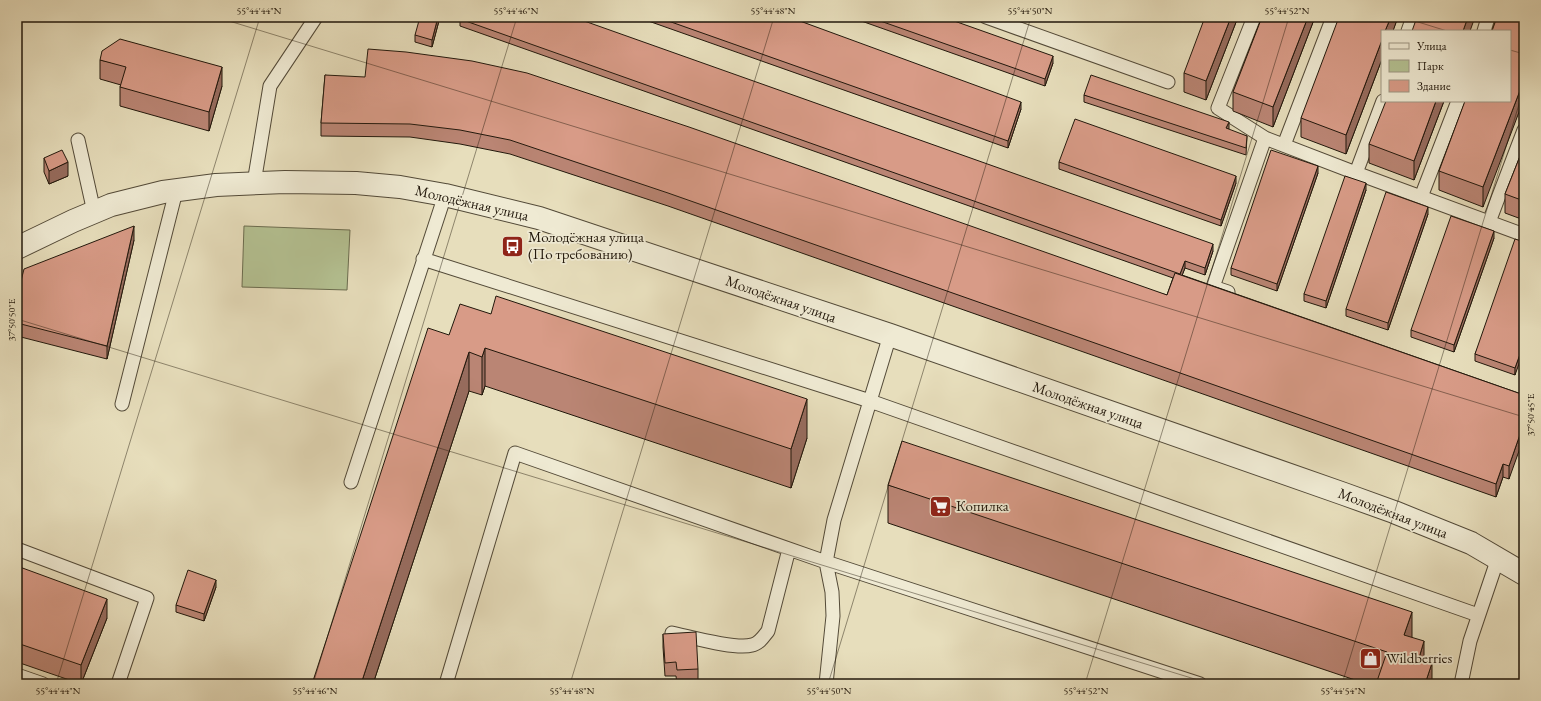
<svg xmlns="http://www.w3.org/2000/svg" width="1541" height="701" font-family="'EB Garamond',serif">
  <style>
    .green { fill: #b4c192; stroke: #6b6c4f }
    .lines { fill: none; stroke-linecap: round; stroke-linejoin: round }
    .service-casing { stroke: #534a38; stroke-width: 15 }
    .minor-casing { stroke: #534a38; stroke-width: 24 }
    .service { stroke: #efead3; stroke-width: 13 }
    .minor { stroke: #efead3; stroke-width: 22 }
    .wall { fill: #ba8574; stroke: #22180c }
    .shaded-wall { fill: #976c5e; stroke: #22180c }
    .building { fill: #d89b87; stroke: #22180c }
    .ticks { fill: none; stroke: #22180c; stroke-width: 1; stroke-opacity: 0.45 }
    .labels { text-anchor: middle; stroke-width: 3.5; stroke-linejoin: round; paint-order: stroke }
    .street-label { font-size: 15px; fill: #22180c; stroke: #efead3 }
    .poi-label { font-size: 15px; fill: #22180c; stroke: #efead3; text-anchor: start }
    .neatline { fill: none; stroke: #22180c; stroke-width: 1.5 }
    .ticks-label { font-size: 10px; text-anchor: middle; fill: #22180c }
  </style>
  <rect width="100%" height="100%" fill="#e7debc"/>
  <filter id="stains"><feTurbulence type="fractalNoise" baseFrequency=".005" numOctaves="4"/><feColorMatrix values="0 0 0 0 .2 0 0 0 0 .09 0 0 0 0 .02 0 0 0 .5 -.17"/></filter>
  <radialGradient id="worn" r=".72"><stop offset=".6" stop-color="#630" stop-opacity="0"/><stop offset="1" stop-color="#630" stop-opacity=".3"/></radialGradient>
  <path class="green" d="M244 226 350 230 347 290 242 287Z"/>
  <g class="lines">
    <defs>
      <path id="service" d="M986 17 1168 82
        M1254 17 1218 108 1265 138
        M1408 31 1413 17
        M1484 31 1487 21
        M78 140 94 212
        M1284 145 1333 17
        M1356 173 1383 101
        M254 183 270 86 316 17
        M1421 197 1458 101
        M1489 222 1524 130
        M423 259 870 401 1478 615
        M1228 292 1213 287 1265 138 1356 173 1524 235
        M122 404 176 191
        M351 482 445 195
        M17 549 147 598 118 684
        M672 633C691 637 736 650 752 645 759 644 764 636 768 631L789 549
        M17 675 43 684
        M446 684 515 453 826 562 1200 684
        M826 684 833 616 832 592 826 562 834 520 890 335
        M1461 684 1470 641 1498 558"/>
      <path id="minor" d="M17 248 73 221 111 205 163 192 216 185 285 182 356 183 400 187 445 195 539 218 890 335 1344 494 1394 512 1471 543 1524 574"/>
    </defs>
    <use href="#service" class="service-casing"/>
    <use href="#minor" class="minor-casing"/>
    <use href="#service" class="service"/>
    <use href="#minor" class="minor"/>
  </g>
  <path class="wall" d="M440 17 432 47 415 42V35Z
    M637 17H789L1021 109 1008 148Z
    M850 17H943L1053 63 1045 86Z
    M1238 17 1206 100 1184 92V73Z
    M1262 17H1315L1273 127 1233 111V92Z
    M1398 17 1346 154 1301 137V118Z
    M1497 17 1483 207 1439 190V171Z
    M460 19 1213 251 1205 275 1185 268 1182 275 1524 395 1509 479 1503 477 1496 497 668 206 510 154 460 144 410 137 321 136V123L325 75 1167 295 1173 278 460 26Z
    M100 60 222 86 209 131 120 106V87L121 85 100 79Z
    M1084 95 1247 136 1246 155 1084 102Z
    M1444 101 1414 180 1369 163V144Z
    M1524 146V220L1505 213V194Z
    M44 158 68 176 49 184 44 172Z
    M1059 162 1236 183 1221 226 1059 169Z
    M1318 173 1277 291 1231 275V268Z
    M1366 190 1326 308 1304 301V294Z
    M1428 214 1388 330 1346 316V309Z
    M1494 238 1454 352 1411 337V330Z
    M134 240 107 359 17 336V297Z
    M1524 242 1515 375 1475 361V354Z
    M449 335 807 438 791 488 485 386 482 395 469 391 373 684H312Z
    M888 485 1412 637 1424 660 1432 684H1367L888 523Z
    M17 566 107 618 81 684 17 662Z
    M216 587 204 621 176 612V605Z
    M663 634 698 669V683L677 684 676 676H665L663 647Z"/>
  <path class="shaded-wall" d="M438 17H440L432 47V40Z
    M1231 17H1238L1206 100V81Z
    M1308 17H1315L1273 127V107Z
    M1391 17H1398L1393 31H1385Z
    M1468 17H1475L1470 31H1463Z
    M1382 40V59L1346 154V135Z
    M1053 56V63L1045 86V79Z
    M222 67V86L209 131V112Z
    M1524 80V99L1483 207V187Z
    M1436 101H1444L1414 180V161Z
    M1021 102V109L1008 148V141Z
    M1229 122V129L1226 128Z
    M68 162V176L49 184V171Z
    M1318 166V173L1277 291V284Z
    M1236 176V183L1221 226V220Z
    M1366 183V190L1326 308V301Z
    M1428 207V214L1388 330V323Z
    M134 226V240L107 359V346Z
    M1494 231V238L1454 352V345Z
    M1213 244V251L1205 275V268Z
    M1185 261V268L1180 281V274Z
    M1524 343V350L1515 375V368Z
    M485 348V386L482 395V357Z
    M469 352V391L373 684H361Z
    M807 399V438L791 488V449Z
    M1524 423V437L1509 479V466Z
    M1503 464V477L1496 497V484Z
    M216 580V587L204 621V614Z
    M107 599V618L81 684V665Z
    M1412 612V650L1404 635Z
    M1424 641V680L1419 658Z
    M1432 663V684H1425Z"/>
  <path class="building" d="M420 17H438L432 40 415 35Z
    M461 17H573L1213 244 1205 268 1185 261 1180 274 460 19Z
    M657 17H789L1021 102 1008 141Z
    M869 17H943L1053 56 1045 79Z
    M1205 17H1231L1206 81 1184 73Z
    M1262 17H1308L1273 107 1233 92Z
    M1339 17H1391L1385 31H1382V40L1346 135 1301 118Z
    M1417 17H1468L1463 31H1412Z
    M1497 17H1524V80L1483 187 1439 171 1465 101H1510V31H1492Z
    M120 39 222 67 209 112 120 87 126 67 100 60 102 51Z
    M368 49 406 52 472 61 527 73 689 127 1167 295 1175 273 1524 395V423L1509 466 1503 464 1496 484 668 193 510 140 460 130 410 124 321 123 325 75 365 77Z
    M1091 75 1229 122 1226 128 1247 136 1246 148 1084 95Z
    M1386 101H1436L1414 161 1369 144Z
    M1075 119 1236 176 1221 220 1059 162Z
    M1524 146V201L1505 194Z
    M62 150 68 162 49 171 44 158Z
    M1271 150 1318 166 1277 284 1231 268Z
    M1345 176 1366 183 1326 301 1304 294Z
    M1386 192 1428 207 1388 323 1346 309Z
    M1451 216 1494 231 1454 345 1411 330Z
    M134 226 107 346 17 323V297L24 269Z
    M1515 239 1524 242V343L1515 368 1475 354Z
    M496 296 807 399 791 449 485 348 482 357 469 352 361 684H312L428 328 449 335 460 304 491 314Z
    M902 441 1412 612 1404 635 1424 641 1419 658 1432 663 1425 684H1376L1387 652 888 485Z
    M17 566 107 599 81 665 17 643Z
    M188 570 216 580 204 614 176 605Z
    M696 632 698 669 677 670 676 662 665 663 663 634Z"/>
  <path class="ticks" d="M216 17 1524 417M1402 17 1447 31M1510 50 1524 54M17 319 1211 684M17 681 25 684M56 684 260 17M313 684 517 17M570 684 774 17M828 684 1031 17M1085 684 1289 17M1342 684 1524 88"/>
  <defs>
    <symbol id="bus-square" viewBox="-11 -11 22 22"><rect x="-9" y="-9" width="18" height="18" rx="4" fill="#8f2418" stroke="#efead3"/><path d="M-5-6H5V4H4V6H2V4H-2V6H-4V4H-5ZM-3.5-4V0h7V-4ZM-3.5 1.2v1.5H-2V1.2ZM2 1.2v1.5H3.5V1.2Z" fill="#fff"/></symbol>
    <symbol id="supermarket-square" viewBox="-11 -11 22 22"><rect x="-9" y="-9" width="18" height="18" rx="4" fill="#8f2418" stroke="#efead3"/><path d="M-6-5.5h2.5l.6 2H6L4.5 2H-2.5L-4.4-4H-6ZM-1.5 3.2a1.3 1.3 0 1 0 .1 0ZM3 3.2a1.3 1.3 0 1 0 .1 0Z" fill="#fff"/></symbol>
    <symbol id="shop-square" viewBox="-11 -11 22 22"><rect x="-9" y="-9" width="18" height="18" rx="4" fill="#8f2418" stroke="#efead3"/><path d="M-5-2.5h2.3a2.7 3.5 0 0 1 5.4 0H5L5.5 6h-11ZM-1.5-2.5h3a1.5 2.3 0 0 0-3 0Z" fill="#fff"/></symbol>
  </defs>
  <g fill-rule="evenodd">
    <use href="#bus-square" x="500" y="234" width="25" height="25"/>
    <use href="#supermarket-square" x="928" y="494" width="25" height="25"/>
    <use href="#shop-square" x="1358" y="646" width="25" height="25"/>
  </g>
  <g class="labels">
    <g class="street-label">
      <text transform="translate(472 203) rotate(13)" y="5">Молодёжная улица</text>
      <text transform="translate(781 299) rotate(19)" y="5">Молодёжная улица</text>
      <text transform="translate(1088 405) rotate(19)" y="5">Молодёжная улица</text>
      <text transform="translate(1393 513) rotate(21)" y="5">Молодёжная улица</text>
    </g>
    <g class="poi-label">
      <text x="528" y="242">Молодёжная улица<tspan x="528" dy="17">(По требованию)</tspan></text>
      <text x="956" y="511">Копилка</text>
      <text x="1386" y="663">Wildberries</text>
    </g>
  </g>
  <rect width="1541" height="701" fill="none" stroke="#e7debc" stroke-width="44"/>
  <rect x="1381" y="30" width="130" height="72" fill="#efead3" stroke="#9d9683"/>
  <rect x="1389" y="43" width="20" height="6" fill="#efead3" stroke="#9d9683"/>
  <text x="1417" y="50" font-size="12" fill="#22180c">Улица</text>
  <rect x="1389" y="60" width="20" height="12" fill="#b4c192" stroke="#9d9683"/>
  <text x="1417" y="70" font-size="12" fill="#22180c">Парк</text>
  <rect x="1389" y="80" width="20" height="12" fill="#d89b87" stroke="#9d9683"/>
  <text x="1417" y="90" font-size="12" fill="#22180c">Здание</text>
  <rect x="22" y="22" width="1497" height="657" class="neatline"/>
  <g class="ticks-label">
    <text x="259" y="14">55°44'44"N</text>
    <text x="516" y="14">55°44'46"N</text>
    <text x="773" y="14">55°44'48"N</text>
    <text x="1030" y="14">55°44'50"N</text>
    <text x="1287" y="14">55°44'52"N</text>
    <text transform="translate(11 320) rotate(-90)" y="4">37°50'50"E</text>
    <text transform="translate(1530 415) rotate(-90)" y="4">37°50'45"E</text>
    <text x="58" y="694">55°44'44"N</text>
    <text x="315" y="694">55°44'46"N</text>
    <text x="572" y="694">55°44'48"N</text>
    <text x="829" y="694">55°44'50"N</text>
    <text x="1086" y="694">55°44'52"N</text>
    <text x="1343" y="694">55°44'54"N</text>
  </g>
  <rect width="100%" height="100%" filter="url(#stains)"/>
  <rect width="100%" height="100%" fill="url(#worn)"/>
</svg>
